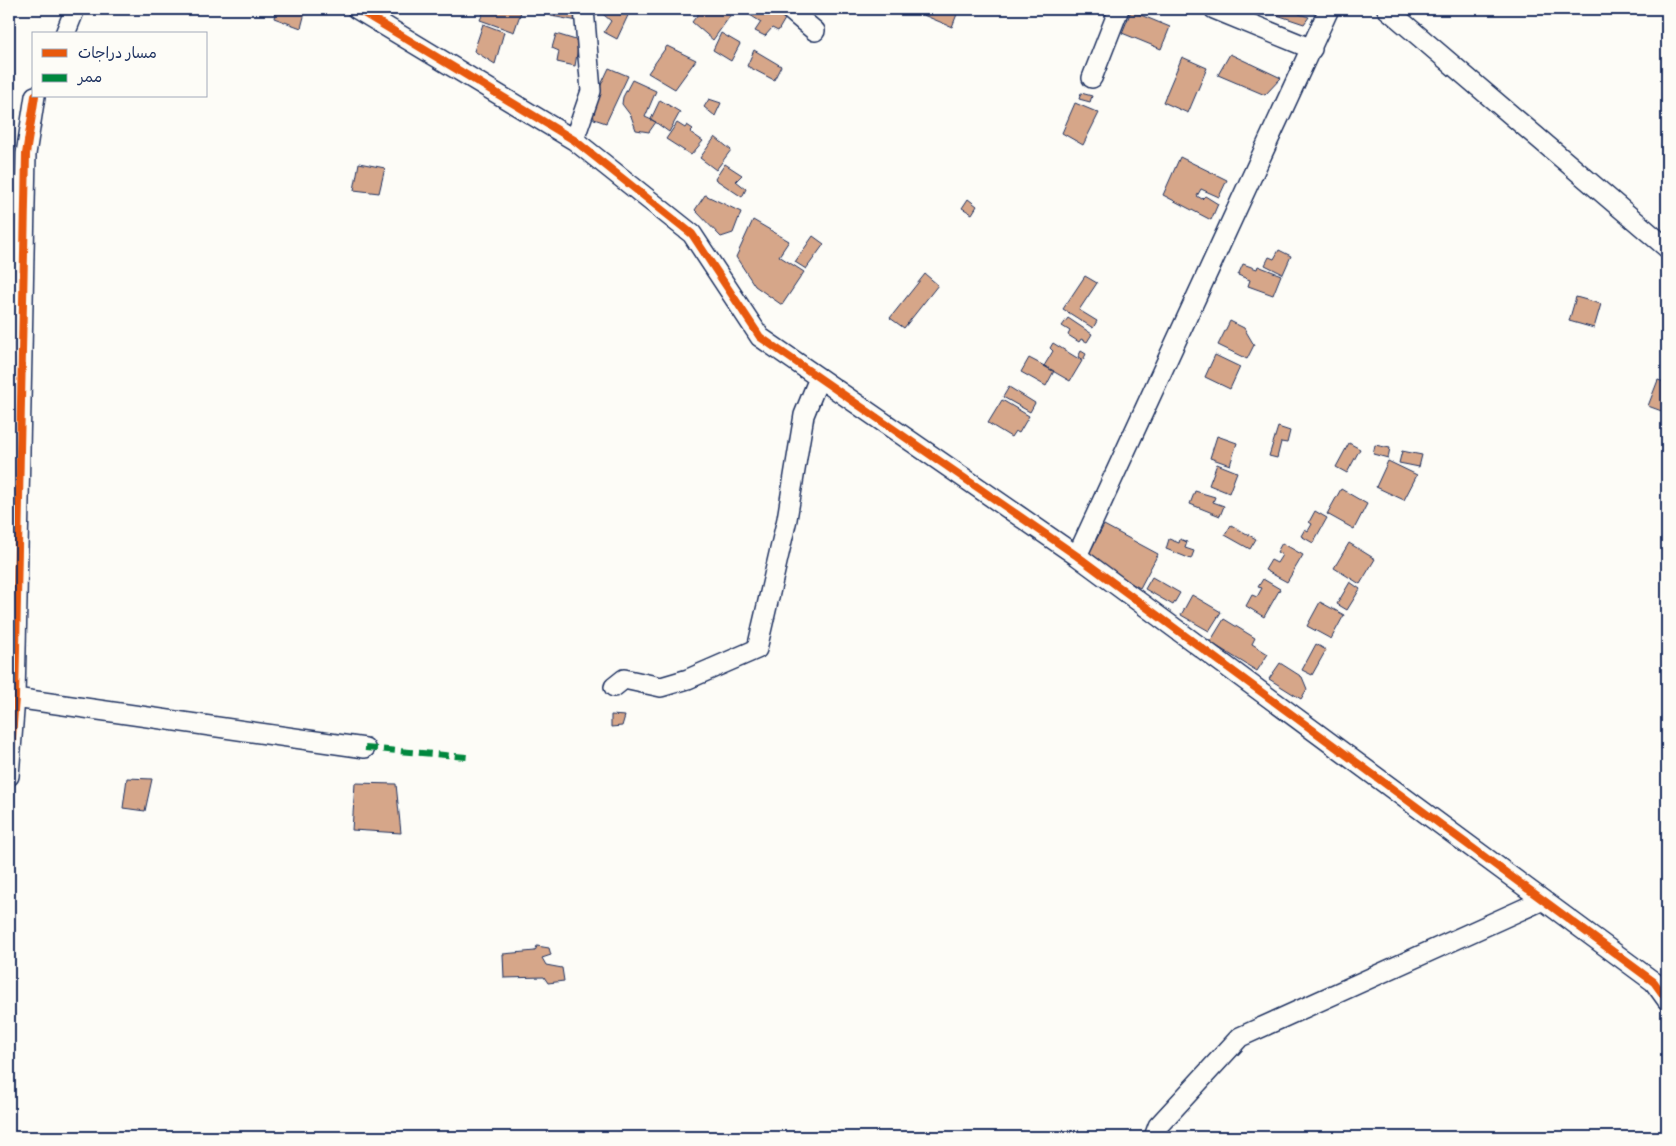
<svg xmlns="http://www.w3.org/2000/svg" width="1676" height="1146" font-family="Caveat,'Playpen Sans Arabic',sans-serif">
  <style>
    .building { fill: #d6a689; stroke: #1b2f5e }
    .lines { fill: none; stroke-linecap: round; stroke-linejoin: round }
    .minor-casing { stroke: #1b2f5e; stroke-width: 22 }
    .minor { stroke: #fdfcf7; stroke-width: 19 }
    .quiet { stroke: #00873e; stroke-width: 6; stroke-dasharray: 12 6; stroke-linecap: butt }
    .cycleway-casing { stroke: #fdfcf7; stroke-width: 11 }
    .cycleway { stroke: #e8590c; stroke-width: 8 }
  </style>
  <rect width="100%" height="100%" fill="#fdfcf7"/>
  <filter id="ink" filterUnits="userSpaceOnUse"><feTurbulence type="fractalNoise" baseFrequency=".02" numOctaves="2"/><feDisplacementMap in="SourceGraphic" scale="10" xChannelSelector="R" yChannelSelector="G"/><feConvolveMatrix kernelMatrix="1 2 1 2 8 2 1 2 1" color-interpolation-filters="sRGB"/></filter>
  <g filter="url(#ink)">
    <path class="building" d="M276 9H306L301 28 274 18Z
      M485 9H522L514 32 480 20Z
      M550 9H577L578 21 551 16Z
      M597 9H631L617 39 604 32 611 21Z
      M702 9H735L713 40 692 22Z
      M753 9H770L785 19 778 31 772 28 765 36 755 31 761 22 750 15Z
      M915 9H959L952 27 914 11Z
      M1279 9H1311L1308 12 1300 10 1299 14 1309 17 1304 24 1277 15Z
      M1131 11 1170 27 1161 49 1122 33Z
      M483 24 504 32 495 64 474 51Z
      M721 33 740 44 731 61 713 50Z
      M556 34 579 41 575 66 557 62 559 51 552 48Z
      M667 46 696 60 675 89 648 73Z
      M754 50 781 66 774 80 747 66Z
      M1230 54 1281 78 1265 95 1218 75Z
      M1182 57 1207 68 1188 113 1163 102Z
      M609 68 628 76 606 123 594 119 592 104Z
      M632 80 656 91 645 117 656 122 649 132 636 130 631 116 622 104 623 97Z
      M1081 93 1092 96 1090 102 1079 99Z
      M709 99 721 103 715 116 704 107Z
      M660 100 680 112 669 132 651 119Z
      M1075 103 1099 113 1083 145 1062 133Z
      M677 123 685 128 687 125 693 129 690 132 703 141 691 155 666 139Z
      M715 137 731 150 716 170 700 158Z
      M1180 157 1227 180 1219 197 1201 189 1197 196 1202 199 1205 196 1218 204 1211 220 1163 195Z
      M359 163 385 168 379 193 354 190Z
      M725 164 742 175 736 181 746 189 742 197 715 179Z
      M705 195 741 212 733 233 721 237 695 210Z
      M968 199 977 206 972 214 962 208Z
      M753 220 789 241 779 256 804 272 782 305 755 286 736 257Z
      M813 236 824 244 806 269 795 262Z
      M1279 250 1291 256 1283 274 1265 265 1269 257 1274 259Z
      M1243 264 1257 269 1258 266 1281 275 1273 295 1248 286 1250 280 1238 275Z
      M925 274 938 285 904 328 890 318Z
      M1085 276 1097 283 1079 310 1097 321 1093 328 1063 309Z
      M1576 297 1601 304 1594 328 1569 321Z
      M1068 318 1092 334 1087 342 1081 339 1079 342 1068 335 1070 331 1062 326Z
      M1230 321 1244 328 1254 345 1247 359 1218 345Z
      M1053 343 1082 361 1070 381 1044 366 1053 351 1050 348Z
      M1081 351 1086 354 1083 360 1078 357Z
      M1215 355 1240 367 1230 389 1205 377Z
      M1029 358 1054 371 1046 386 1021 372Z
      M1658 380 1667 383V413L1648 406Z
      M1009 387 1035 403 1030 412 1003 397Z
      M1002 400 1029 416 1019 433 1015 431 1011 437 988 423Z
      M1278 427 1290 431 1287 443 1281 442 1277 458 1269 456Z
      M1217 436 1237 443 1230 465 1210 458Z
      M1349 443 1360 449 1347 473 1336 467Z
      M1375 445 1390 448 1388 458 1373 454Z
      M1402 451 1422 455 1419 467 1399 463Z
      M1388 461 1417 475 1404 500 1376 487Z
      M1217 464 1237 472 1229 493 1209 485Z
      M1341 489 1367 504 1354 529 1327 514Z
      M1195 491 1215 497 1213 502 1224 506 1220 516 1190 504Z
      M1315 511 1327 518 1313 543 1301 536 1305 529 1308 531 1312 524 1309 522Z
      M1104 525 1158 554 1140 588 1086 559Z
      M1231 525 1256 539 1250 549 1225 535Z
      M1169 539 1179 543 1180 539 1187 542 1185 548 1194 551 1191 559 1166 549Z
      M1282 543 1303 555 1287 582 1265 570 1271 560 1277 563 1282 555 1277 552Z
      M1349 543 1375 559 1360 584 1334 568Z
      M1152 577 1180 593 1173 605 1145 589Z
      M1263 579 1280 589 1264 617 1246 606 1252 595 1257 597 1262 588 1258 587Z
      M1350 582 1360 589 1347 610 1337 604Z
      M1192 595 1221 612 1209 631 1181 615Z
      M1320 602 1344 615 1331 639 1307 626Z
      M1224 619 1255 638 1252 644 1268 654 1257 671 1210 642Z
      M1316 644 1326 650 1312 675 1302 670Z
      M1280 663 1302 677 1307 689 1301 699 1269 679Z
      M611 715 625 716 622 726 611 727Z
      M127 778 152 779 145 811 123 808Z
      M355 783 396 784 401 833 352 830Z
      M537 946 549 948 551 955 542 958 546 965 562 968 564 981 548 983 544 977 504 978 503 954 535 951Z"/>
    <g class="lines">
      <defs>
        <path id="minor" d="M357 9 574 140 692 234 760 337 1077 556 1654 982 1667 1000
          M789 9 815 31
          M1214 9 1312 49
          M1387 9 1667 248
          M65 34 75 9
          M1092 78 1119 9
          M574 140 591 91 584 9
          M1077 556 1329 9
          M614 687 624 679 661 687 688 679 757 649 787 519 804 415 819 378
          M15 698 365 748
          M9 776 15 698 26 154 35 96
          M1154 1137 1158 1126 1240 1037 1543 900"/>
      </defs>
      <use href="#minor" class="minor-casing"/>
      <use href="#minor" class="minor"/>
      <path class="quiet" d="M365 748 467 757"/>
      <defs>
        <path id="cycleway" d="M357 9 574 140 692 234 760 337 1077 556 1654 982 1667 1000
          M9 776 15 698 26 154 35 96"/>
      </defs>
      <use href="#cycleway" class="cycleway-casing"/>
      <use href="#cycleway" class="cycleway"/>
    </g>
  </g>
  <rect width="1676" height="1146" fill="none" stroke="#fdfcf7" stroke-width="30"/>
  <rect x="15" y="15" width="1646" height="1116" fill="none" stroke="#1b2f5e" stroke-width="2" filter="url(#ink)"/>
  <rect x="32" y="32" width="175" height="65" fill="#fdfcf7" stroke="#a3aaba"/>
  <rect x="42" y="49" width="25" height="8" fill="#e8590c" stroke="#a3aaba"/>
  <text x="78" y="58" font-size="15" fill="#1b2f5e">مسار دراجات</text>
  <rect x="42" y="74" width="25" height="8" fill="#00873e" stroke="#a3aaba"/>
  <text x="78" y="82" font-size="15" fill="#1b2f5e">ممر</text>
</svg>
